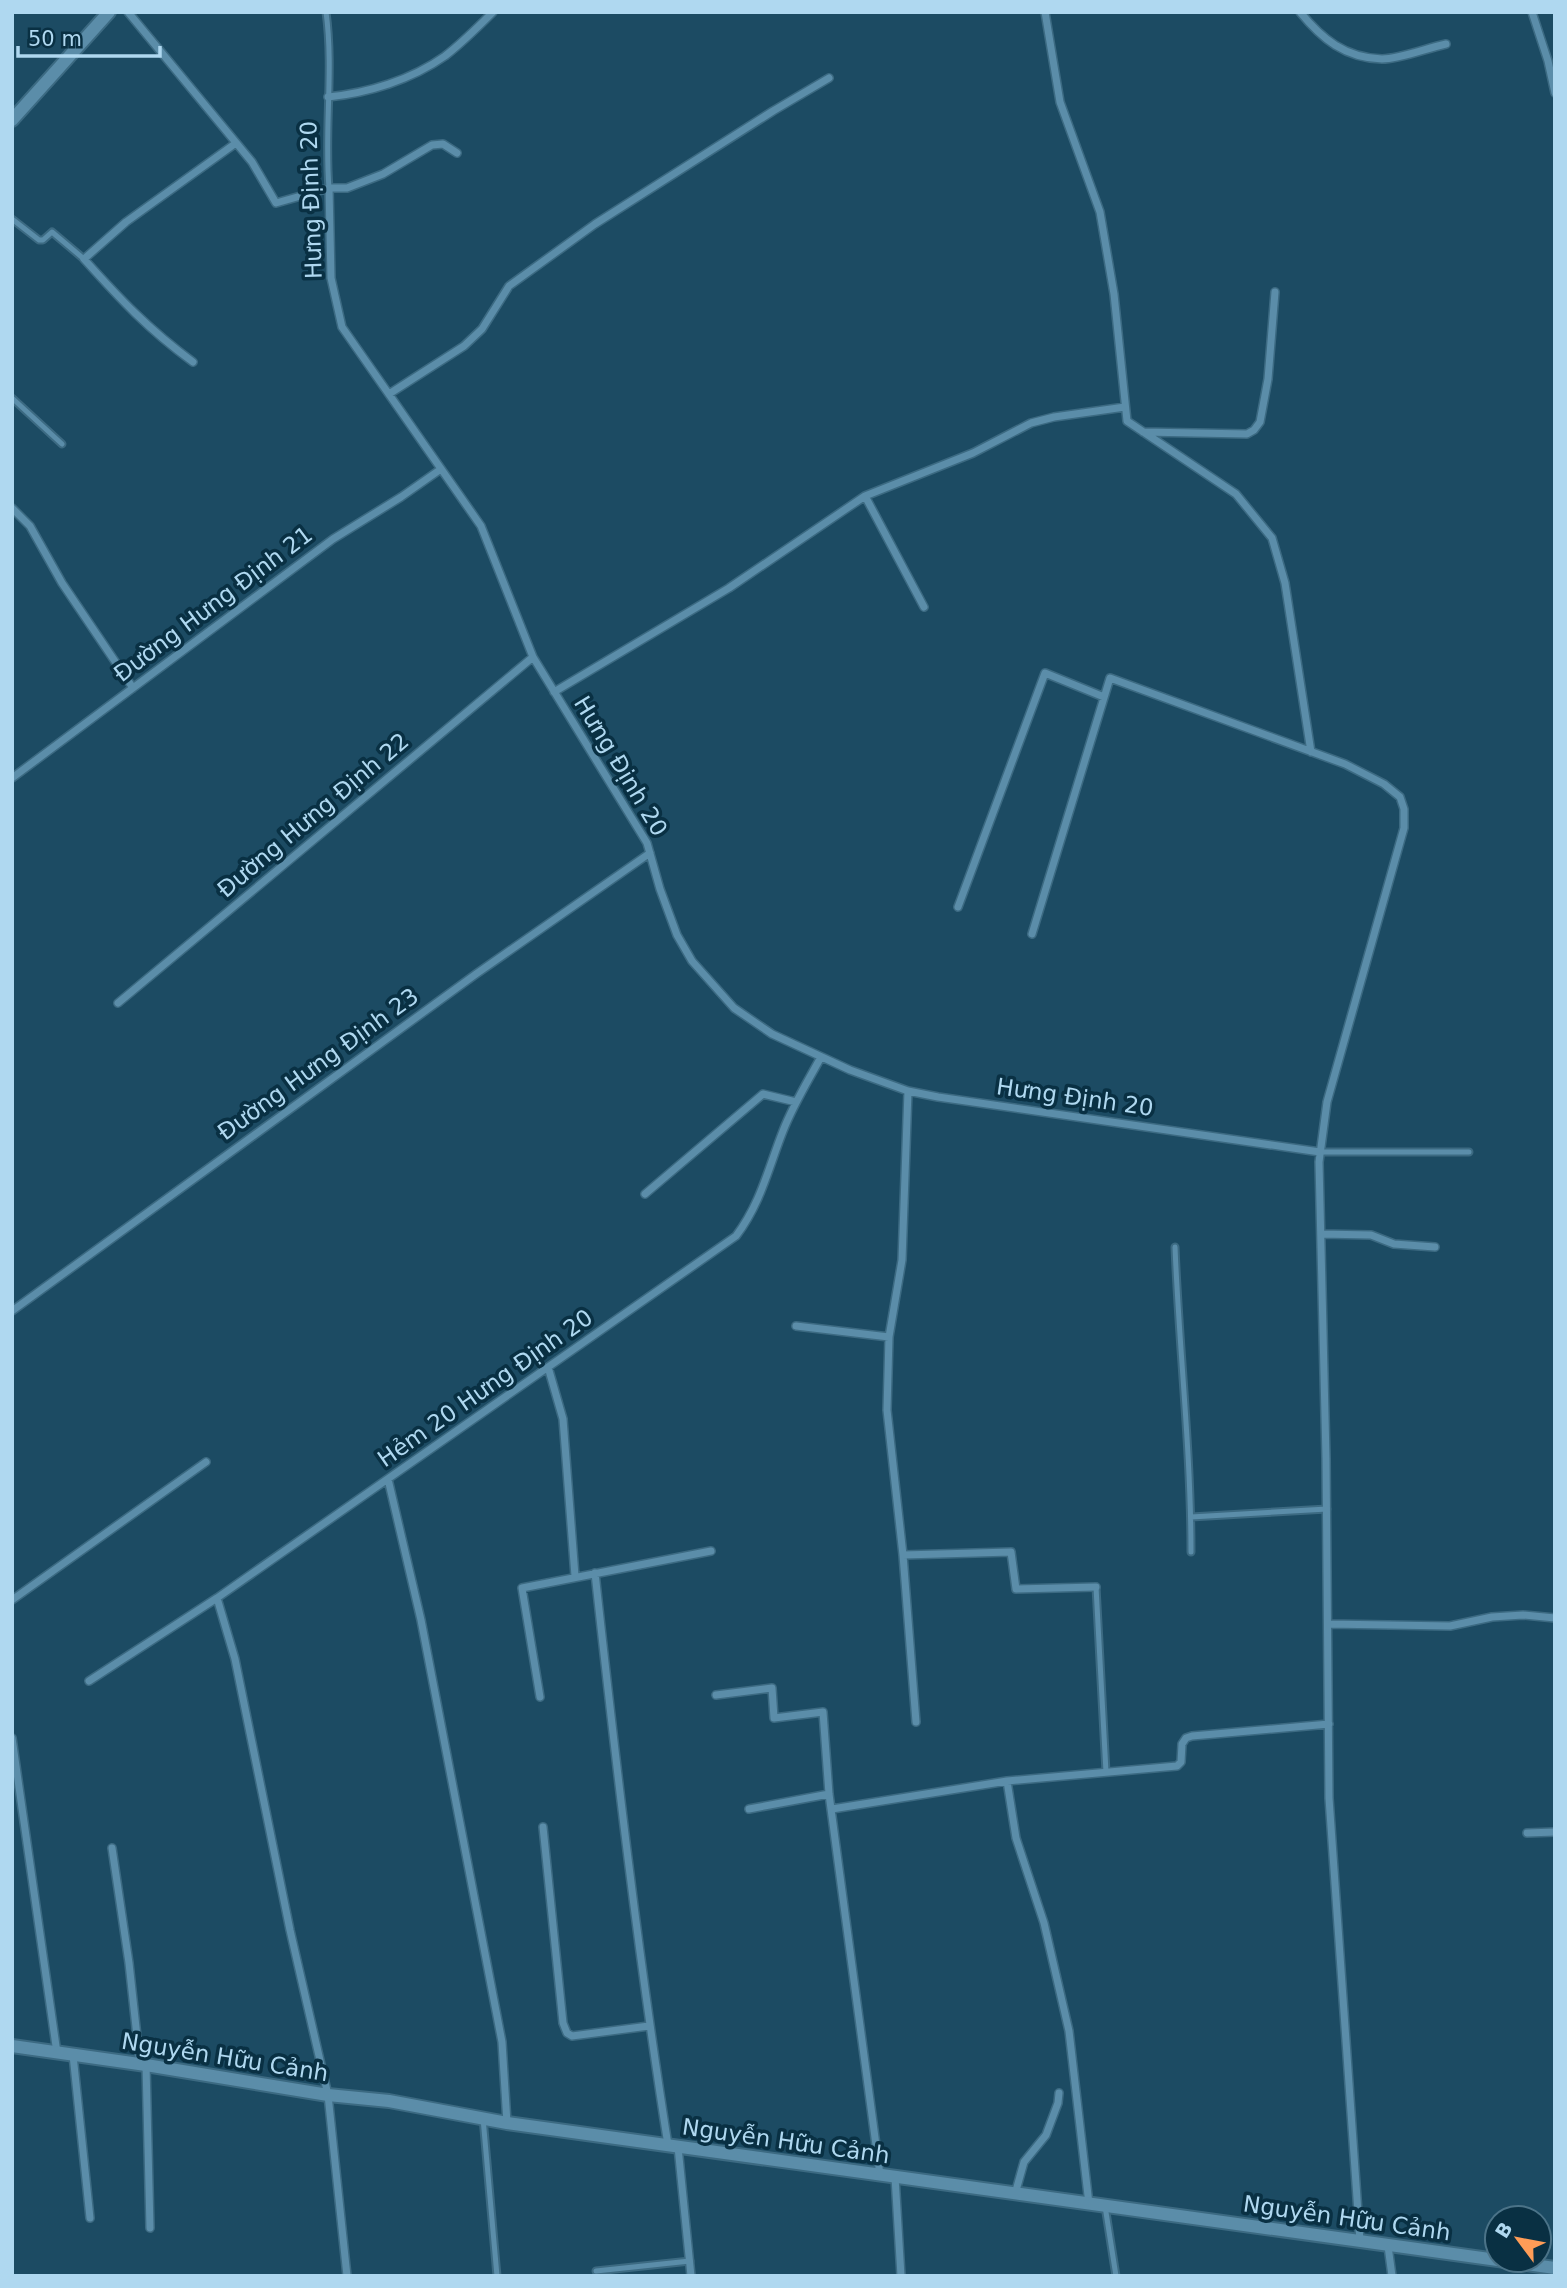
<svg xmlns="http://www.w3.org/2000/svg" width="1567" height="2288" font-family="'DejaVu Sans',sans-serif">
  <style>
    .lines { fill: none; stroke-linecap: round; stroke-linejoin: round }
    .service-casing { stroke: #3c6a82; stroke-width: 9 }
    .minor-casing { stroke: #3c6a82; stroke-width: 10 }
    .tertiary-casing { stroke: #3c6a82; stroke-width: 16 }
    .service { stroke: #5b8da9; stroke-width: 5 }
    .minor { stroke: #5b8da9; stroke-width: 7 }
    .tertiary { stroke: #5b8da9; stroke-width: 12 }
    .labels { text-anchor: middle; stroke-width: 7; stroke-linejoin: round; paint-order: stroke }
    .street-label { font-size: 23px; fill: #afd8f0; stroke: #093043 }
  </style>
  <rect width="100%" height="100%" fill="#1c4b63"/>
  <g class="lines">
    <defs>
      <path id="service" d="M326 12C334 70 324 130 329 188
        M12 219 39 240H43L52 232 84 259
        M12 398 62 444
        M1320 1152H1469
        M1175 1247C1179 1348 1191 1450 1191 1552
        M1191 1517 1327 1509
        M1096 1587 1106 1772
        M483 2118 497 2276
        M1105 2206 1116 2276
        M596 2271 690 2261"/>
      <path id="minor" d="M128 12 252 162 276 203 329 188H347L383 174 432 145 443 144 457 153
        M1045 12 1060 102 1100 212 1114 294 1127 421 1236 494 1272 538 1285 583 1311 752
        M1300 12C1322 39 1345 58 1382 59 1400 59 1427 48 1446 44
        M1532 12 1548 61 1555 93
        M328 97C368 93 411 80 445 56 462 43 478 27 493 12
        M329 188 331 278 342 327 481 526 533 657 647 843 660 889 677 935 692 961 734 1008 772 1034 850 1070 908 1091 938 1097 1320 1152
        M193 362C148 329 120 299 84 259L126 222 236 143
        M389 394 464 346 482 329 509 286 595 224 773 111 829 78
        M1143 432 1247 434 1254 430 1260 422 1268 379 1275 292
        M865 496 924 607
        M12 508 30 526 62 583 133 688
        M554 692 729 588 865 496 973 453 1031 423 1054 417 1125 407
        M12 778 333 539 401 497 441 469
        M958 907 1045 673 1104 697
        M1032 934 1110 678 1345 764 1384 784 1400 797 1404 809V828L1327 1102 1319 1162 1326 1458 1329 1798 1360 2241
        M118 1003 533 657
        M908 1091 902 1260 889 1337 887 1410 903 1555 916 1722
        M645 1194 763 1094 796 1102
        M1321 1234 1371 1235 1394 1244 1435 1247
        M12 1311 476 974 650 853
        M796 1326 889 1337
        M548 1367 563 1419 575 1576
        M388 1479 421 1620 502 2042 507 2123
        M903 1555 1011 1552 1016 1589 1096 1587
        M595 1573C616 1764 638 1955 668 2145
        M217 1598 235 1659 290 1930 328 2095 347 2276
        M12 1600 206 1462
        M1328 1624 1450 1626 1492 1617 1523 1615 1555 1618
        M89 1681 217 1598 736 1236C761 1203 768 1169 783 1131 793 1105 808 1081 821 1057
        M716 1695 772 1688 774 1718 823 1712 829 1794 880 2175
        M540 1697 522 1588 711 1551
        M12 1738 57 2053
        M1007 1781 1016 1838 1044 1923 1069 2031 1089 2204
        M749 1809 829 1794
        M832 1809 1007 1781 1177 1766 1181 1762 1182 1744 1186 1738 1192 1736 1329 1724
        M543 1827 563 2023 567 2033 572 2036 649 2026
        M1527 1833 1555 1832
        M112 1848 129 1963 140 2064
        M73 2055 90 2218
        M146 2065 150 2228
        M678 2147 691 2276
        M895 2177 901 2276
        M1015 2194 1024 2162 1046 2135 1058 2103 1059 2093
        M1388 2246 1392 2276"/>
      <path id="tertiary" d="M12 120 109 12
        M12 2046 146 2065 328 2095 389 2101 507 2123 1555 2268"/>
    </defs>
    <use href="#service" class="service-casing"/>
    <use href="#minor" class="minor-casing"/>
    <use href="#tertiary" class="tertiary-casing"/>
    <use href="#service" class="service"/>
    <use href="#minor" class="minor"/>
    <use href="#tertiary" class="tertiary"/>
  </g>
  <g class="labels">
    <g class="street-label">
      <text transform="translate(311 200) rotate(-92)" y="8">Hưng Định 20</text>
      <text transform="translate(213 604) rotate(-37)" y="8">Đường Hưng Định 21</text>
      <text transform="translate(621 766) rotate(59)" y="8">Hưng Định 20</text>
      <text transform="translate(313 815) rotate(-40)" y="8">Đường Hưng Định 22</text>
      <text transform="translate(318 1064) rotate(-36)" y="8">Đường Hưng Định 23</text>
      <text transform="translate(1075 1097) rotate(8)" y="8">Hưng Định 20</text>
      <text transform="translate(485 1388) rotate(-35)" y="8">Hẻm 20 Hưng Định 20</text>
      <text transform="translate(225 2057) rotate(9)" y="8">Nguyễn Hữu Cảnh</text>
      <text transform="translate(786 2141) rotate(8)" y="8">Nguyễn Hữu Cảnh</text>
      <text transform="translate(1347 2218) rotate(8)" y="8">Nguyễn Hữu Cảnh</text>
    </g>
  </g>
  <rect width="1567" height="2288" fill="none" stroke="#afd8f0" stroke-width="28"/>
  <g transform="translate(1518 2239) rotate(302)"><circle r="33" fill="#093043" stroke="#4b7388" stroke-width="2"/>
  <path d="M0-5L12 26L0 18L-12 26Z" fill="#fe9c57"/>
  <text y="-10" font-size="19" font-weight="bold" text-anchor="middle" fill="#afd8f0">B</text>
  </g>
  <path d="M18 46v10h142v-10" fill="none" stroke="#afd8f0" stroke-width="3.5"/>
  <text x="28" y="46" font-size="21" fill="#afd8f0" stroke="#093043" stroke-width="5" paint-order="stroke">50 m</text>
</svg>
